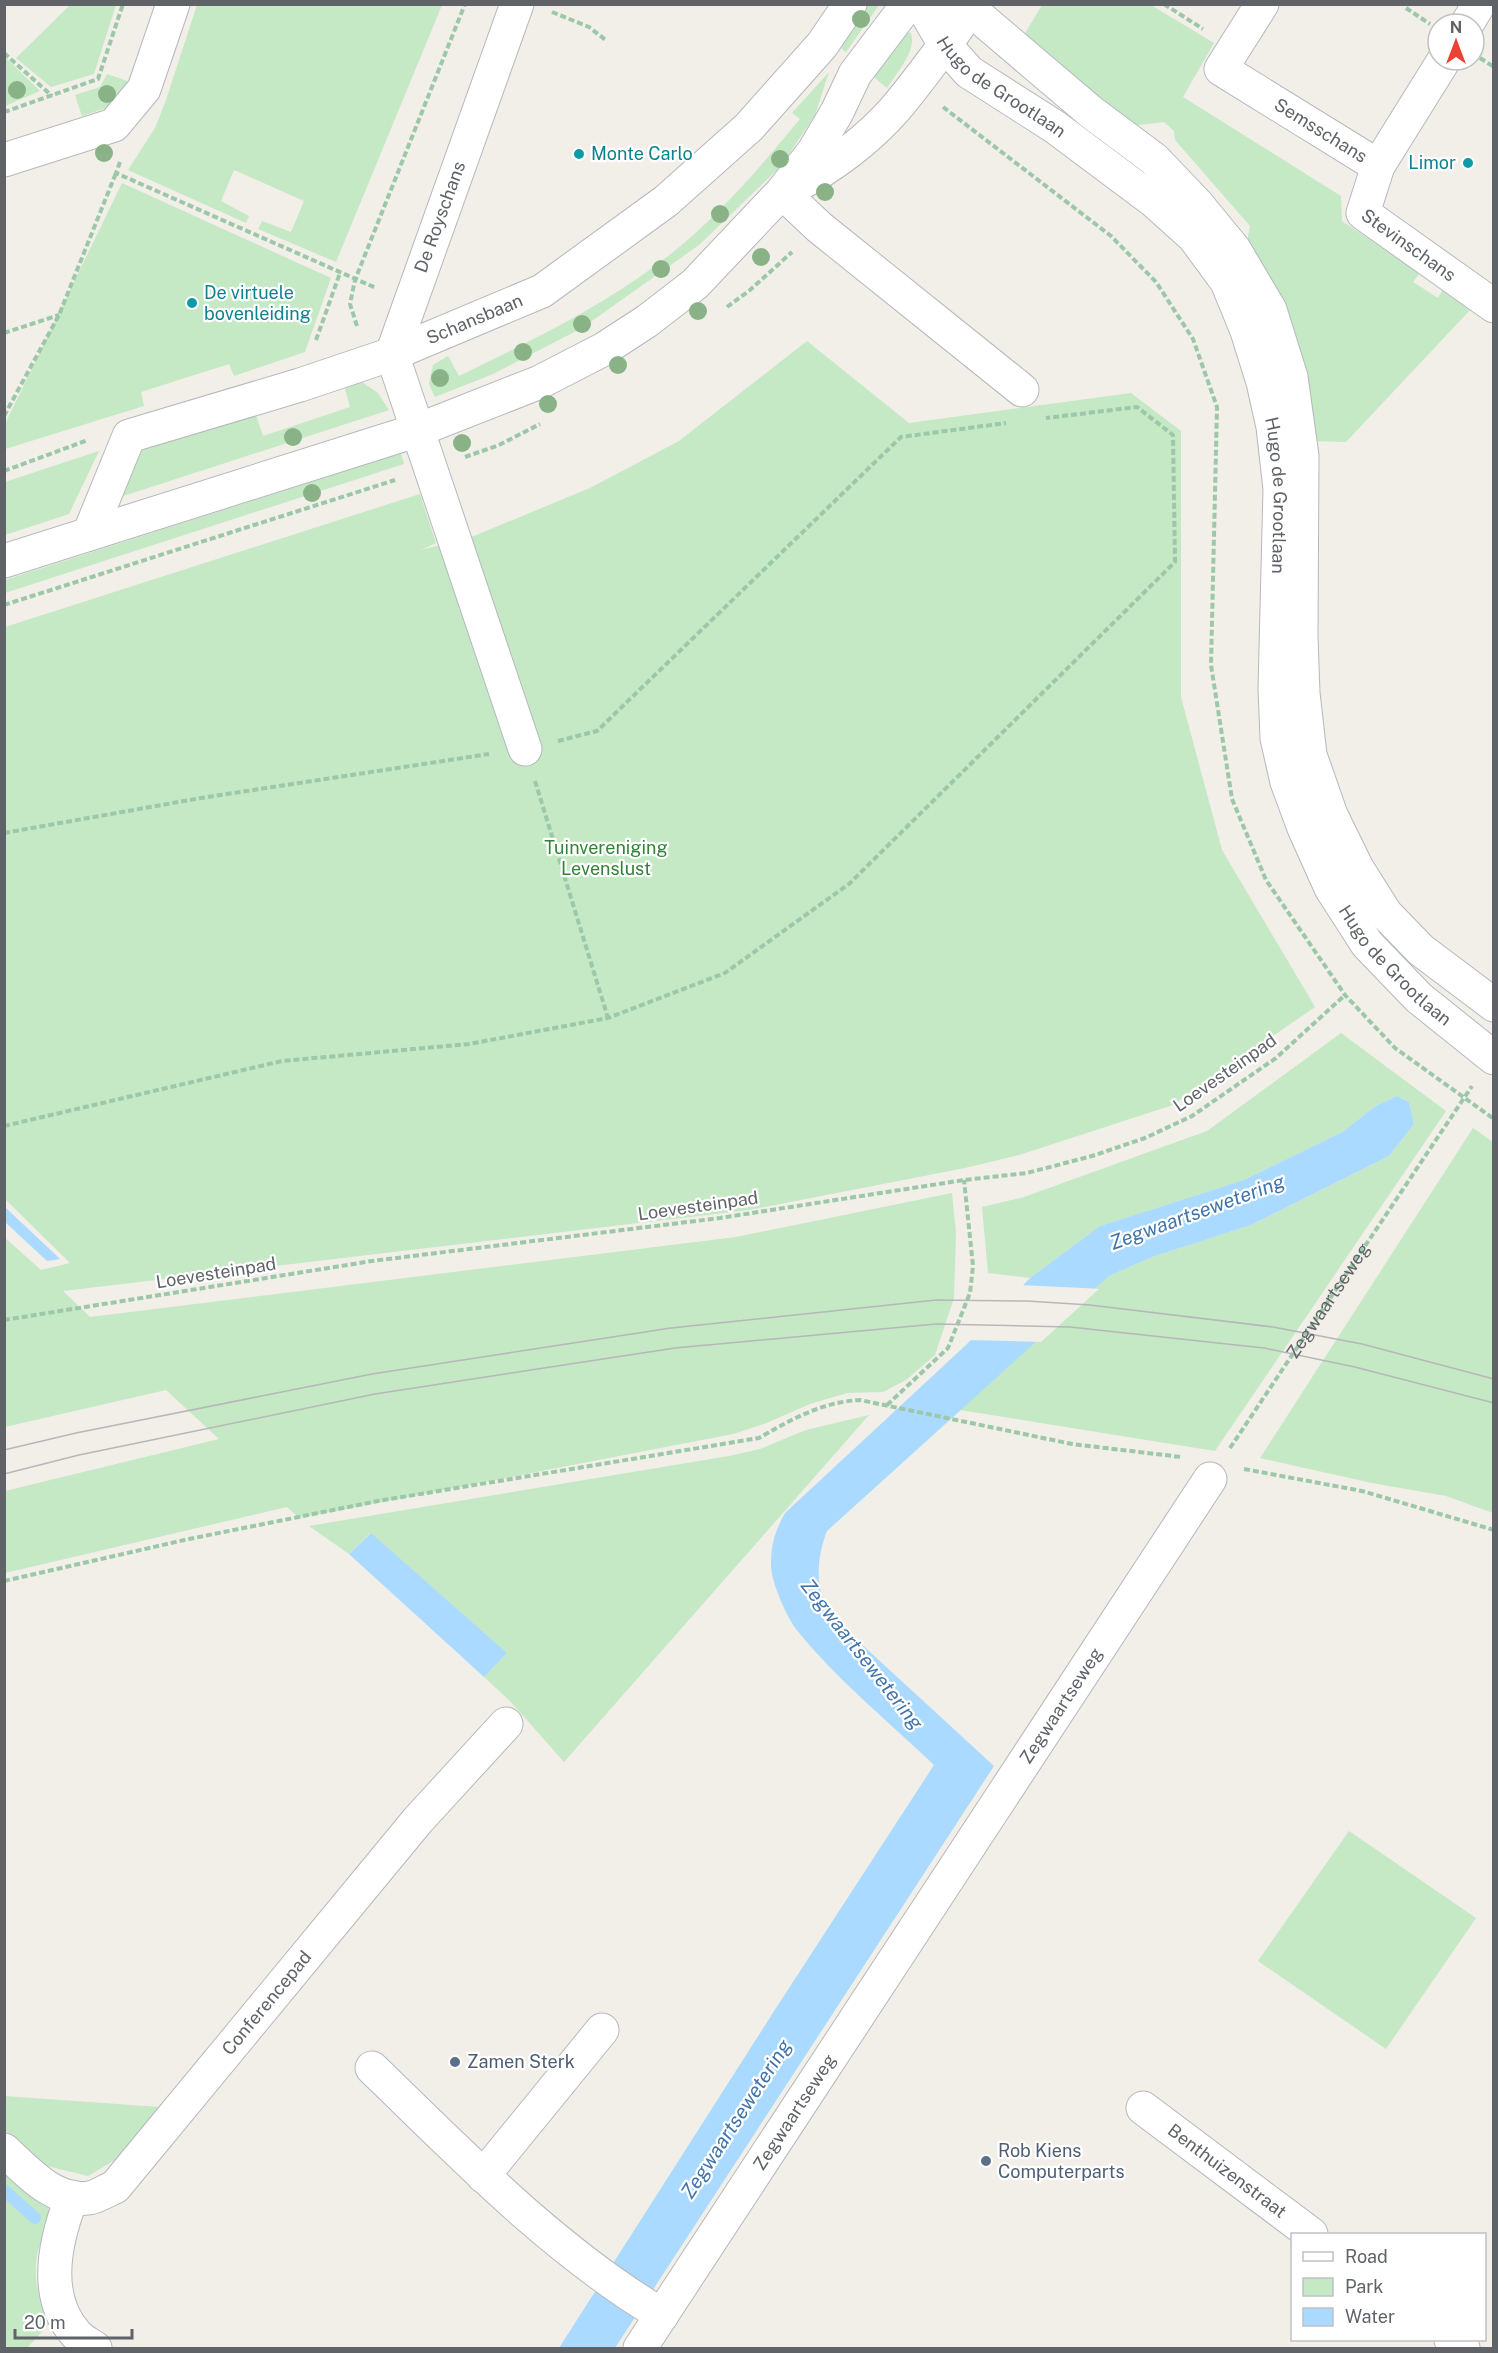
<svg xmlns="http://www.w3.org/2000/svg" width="1498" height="2353" font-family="'Public Sans',sans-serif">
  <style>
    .green { fill: #c5e8c5 }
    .water { fill: #aadaff }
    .pier { fill: #f1efe8 }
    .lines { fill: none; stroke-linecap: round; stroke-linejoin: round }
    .stream { stroke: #aadaff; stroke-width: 12 }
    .minor-casing { stroke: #b5b8bc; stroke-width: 35 }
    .path { stroke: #9cc7a9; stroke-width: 4; stroke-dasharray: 6 3; stroke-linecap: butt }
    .minor { stroke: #fff; stroke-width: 33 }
    .tram { stroke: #b6b7b8; stroke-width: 1.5 }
    .tree { fill: #89b387 }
    .culture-dot { fill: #0f9aa8; stroke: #fff; stroke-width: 2 }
    .service-dot { fill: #5c6f8a; stroke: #fff; stroke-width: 2 }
    .labels { text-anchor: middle; stroke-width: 4.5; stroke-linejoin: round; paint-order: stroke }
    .street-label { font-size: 18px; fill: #5f6368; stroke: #fff }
    .culture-label { font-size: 18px; fill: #0d838f; stroke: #fff; text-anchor: start }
    .park-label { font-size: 18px; fill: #348238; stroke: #fff }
    .service-label { font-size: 18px; fill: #4e5e75; stroke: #fff; text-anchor: start }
    .water-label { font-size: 20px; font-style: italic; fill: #4174aa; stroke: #fff }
  </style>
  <rect width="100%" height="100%" fill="#f1efe8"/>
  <path class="green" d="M70 5H116L94 74 51 87 16 58Z
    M197 5H442L336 262 258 229 262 221 291 232 304 201 234 170 221 201 249 216 246 223 128 170 155 128 166 100Z
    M859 5H879L846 52 832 41Z
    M1042 5H1151L1214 43 1183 97 1341 196 1342 221 1420 273 1413 282 1438 298 1444 288 1472 308 1346 442 1310 441 1246 247 1250 226 1175 140 1174 131 1164 122 1122 127 1021 40Z
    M910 32C919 48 896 74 887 88L864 69 898 36Z
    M5 57 40 91 5 106Z
    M829 72 815 115 781 166 699 245 582 328 493 374 435 397 429 384 433 365 448 356 459 376C527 343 595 310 655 266 711 225 756 172 800 119L792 113Z
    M107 74 130 82 112 106 82 116 75 95 100 87Z
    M122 183 331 278 305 352 234 376 229 364 141 392 144 406 5 449V424Z
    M807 341 909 423 1131 393 1181 431V697L1222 850 1315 1007 1173 1105 1019 1155 965 1168 749 1210 63 1291 90 1317 736 1237 952 1193 956 1233 954 1298 935 1355 906 1380 883 1392 847 1393 810 1404 764 1424 733 1434 299 1518 287 1507 5 1573V1491L219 1439 166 1390 5 1427 4 1237 41 1270 70 1263 5 1199V627L420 494 436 543 421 550 474 536 590 488 679 441Z
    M362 382 378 393 389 410 111 500 135 452 256 415 263 436 350 407 344 385Z
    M99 451 69 514 5 535V482Z
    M401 453 404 464 5 593V580Z
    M1341 1033 1446 1111 1215 1451 960 1410 1109 1276 1152 1257 1251 1225 1389 1156 1414 1124 1409 1102 1397 1096 1374 1107 1344 1131 1244 1180 1100 1226 1030 1278 988 1273 982 1207 1024 1197 1207 1131Z
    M1473 1128 1493 1142V1513L1446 1496 1372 1483 1260 1458Z
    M869 1415 564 1762 510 1701 484 1677 507 1653 370 1533 349 1554 309 1526 729 1456 760 1449 806 1430Z
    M1349 1831 1476 1918 1386 2049 1258 1961Z
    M4 2096 160 2107 120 2157 88 2176 47 2166 5 2131Z
    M4 2163C20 2176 40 2187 48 2206 55 2223 39 2240 37 2255 33 2281 39 2301 50 2323L27 2348H5Z"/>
  <path class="water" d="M1397 1096 1409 1102 1414 1124 1389 1156 1251 1225 1152 1257 1109 1276 827 1531C818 1554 814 1583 827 1606 832 1614 839 1621 845 1629L994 1766 615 2348H559L778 2005 934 1765C888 1721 836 1679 796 1629 786 1615 771 1582 771 1565 771 1544 775 1531 785 1513L967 1344 1030 1278 1100 1226 1244 1180 1344 1131 1374 1107Z
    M5 1207 60 1259 47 1261 5 1222Z
    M371 1533 507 1653 484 1677 349 1554Z"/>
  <path class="pier" d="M1019 1285 1084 1288 1099 1289 1041 1342 968 1340Z"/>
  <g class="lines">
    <path class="stream" d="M4 2190 35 2218"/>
    <defs>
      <g id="minor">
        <path d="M517 4 392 354 525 749"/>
        <path id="s2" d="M921 4 945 45 969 72 1055 127 1154 201 1194 237 1227 282 1247 331 1263 382 1273 427 1280 489 1275 689 1277 738 1287 782 1304 828 1331 888 1367 944 1419 998 1494 1058"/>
        <path d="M951 4 971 10 1091 112 1154 159 1197 204 1234 249 1270 310 1291 377 1302 456 1301 637 1303 693 1310 755 1331 815 1357 868 1386 914 1421 950 1494 1005"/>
        <path id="s3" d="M1262 4 1221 69 1378 166 1444 60"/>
        <path d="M1467 24 1479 4"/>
        <path d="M4 160 114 125 144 89 173 4"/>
        <path id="s4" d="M1378 166 1363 213 1494 306"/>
        <path d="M795 186C832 167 869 139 896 108 918 82 938 54 958 27"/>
        <path d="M782 192 819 227 1022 390"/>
        <path id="s5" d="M89 534 129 436 300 385 392 354 542 291 666 201 749 127 822 45 850 4"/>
        <path d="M4 561 418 430 540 382 604 349 647 321 695 284 782 192 814 151 837 112 855 74 908 4"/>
        <path d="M372 2068C463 2156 553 2250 662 2315"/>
        <path id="s6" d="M1143 2108 1311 2234"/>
        <path id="s7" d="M4 2150C27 2171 54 2203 89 2198 97 2197 107 2190 115 2187L418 1820 506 1724"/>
        <path d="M483 2176 602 2030"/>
        <path d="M72 2197C55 2240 42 2296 76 2334 81 2340 89 2344 95 2348"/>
        <path d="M1451 2340 1463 2348"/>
        <path id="s8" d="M640 2348 1210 1479"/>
      </g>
    </defs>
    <use href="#minor" class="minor-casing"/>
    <g class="path">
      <path d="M1164 4 1203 29"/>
      <path d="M1406 8 1430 24"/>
      <path d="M552 12 589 27 607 41"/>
      <path d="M4 53 52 96"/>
      <path d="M1480 58 1494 67"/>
      <path d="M943 107 1111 236 1156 282 1193 339 1217 407 1211 665 1232 799 1266 880 1345 995 1395 1048 1494 1119"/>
      <path d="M4 112 98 79 123 4"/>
      <path d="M120 162 116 173 376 288"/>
      <path d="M727 307 750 290 792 252"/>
      <path d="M357 326 350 304 355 280 465 4"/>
      <path d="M4 333 59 315"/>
      <path d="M316 340 340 273"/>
      <path d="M4 416 59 315 116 173"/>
      <path d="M465 457 499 445 540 424"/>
      <path d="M4 471 88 440"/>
      <path d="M4 605 395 480"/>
      <path d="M558 741 597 731 901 437 1006 423"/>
      <path d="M535 781 608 1018"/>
      <path d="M4 833 201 798 489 754"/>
      <path d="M4 1126 282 1061 469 1044 608 1018 725 973 849 884 1175 562 1173 435 1137 407 1046 418"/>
      <path d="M4 1320 372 1261 720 1218 964 1180 1027 1173 1092 1156 1145 1138 1192 1116 1276 1058 1345 995"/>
      <path d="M887 1405 948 1348 970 1293 973 1266 964 1180"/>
      <path id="s1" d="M1230 1448 1472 1086"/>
      <path d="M1244 1469 1362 1491 1494 1530"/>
      <path d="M4 1581 189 1539 378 1501 759 1438C792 1419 822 1402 860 1400L1072 1444 1181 1457"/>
    </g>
    <use href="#minor" class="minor"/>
    <path class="tram" d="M4 1450 76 1433 372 1374 671 1328 936 1300 1027 1301 1090 1305 1273 1327 1362 1344 1494 1379
      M4 1474 79 1455 375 1394 675 1348 936 1324 1070 1327 1264 1348 1355 1367 1494 1403"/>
  </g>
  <g class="tree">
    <circle cx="861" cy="19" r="9"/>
    <circle cx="17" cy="90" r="9"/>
    <circle cx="107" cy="94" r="9"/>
    <circle cx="104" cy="153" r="9"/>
    <circle cx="780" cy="159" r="9"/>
    <circle cx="825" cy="192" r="9"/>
    <circle cx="720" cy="214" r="9"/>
    <circle cx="761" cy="257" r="9"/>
    <circle cx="661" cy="269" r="9"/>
    <circle cx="698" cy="311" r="9"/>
    <circle cx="582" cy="324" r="9"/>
    <circle cx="523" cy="352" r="9"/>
    <circle cx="618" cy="365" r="9"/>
    <circle cx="440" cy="378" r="9"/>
    <circle cx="548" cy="404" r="9"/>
    <circle cx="293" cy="437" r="9"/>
    <circle cx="462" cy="443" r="9"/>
    <circle cx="312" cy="493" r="9"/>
  </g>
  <g class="culture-dot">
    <circle cx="579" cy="154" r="6"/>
    <circle cx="1468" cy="163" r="6"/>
    <circle cx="192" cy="303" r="6"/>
  </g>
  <g class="service-dot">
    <circle cx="455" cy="2062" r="6"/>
    <circle cx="986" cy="2161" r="6"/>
  </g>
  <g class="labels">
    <g class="street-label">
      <text dy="6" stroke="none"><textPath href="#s2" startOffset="118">Hugo de Grootlaan</textPath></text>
      <text dy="6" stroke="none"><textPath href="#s3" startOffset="194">Semsschans</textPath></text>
      <text transform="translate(440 217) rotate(-70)" y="6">De Royschans</text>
      <text dy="6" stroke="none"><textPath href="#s4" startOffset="105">Stevinschans</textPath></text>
      <text dy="6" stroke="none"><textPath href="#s5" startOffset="471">Schansbaan</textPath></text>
      <text dy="6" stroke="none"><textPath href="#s2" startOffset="640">Hugo de Grootlaan</textPath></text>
      <text dy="6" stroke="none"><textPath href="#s2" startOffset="1144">Hugo de Grootlaan</textPath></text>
      <text transform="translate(1225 1073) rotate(-35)" y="6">Loevesteinpad</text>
      <text transform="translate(698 1206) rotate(-8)" y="6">Loevesteinpad</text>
      <text transform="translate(216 1273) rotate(-9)" y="6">Loevesteinpad</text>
      <text dy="6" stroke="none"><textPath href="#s1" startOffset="177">Zegwaartseweg</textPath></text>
      <text dy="6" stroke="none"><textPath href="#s8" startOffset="768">Zegwaartseweg</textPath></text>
      <text dy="6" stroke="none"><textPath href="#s7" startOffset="368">Conferencepad</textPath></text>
      <text dy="6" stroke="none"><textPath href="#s8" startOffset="282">Zegwaartseweg</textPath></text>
      <text dy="6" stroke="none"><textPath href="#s6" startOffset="105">Benthuizenstraat</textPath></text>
    </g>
    <g class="culture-label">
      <text x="591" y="160">Monte Carlo</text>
      <text x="1456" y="169" text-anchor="end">Limor</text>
      <text x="204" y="299">De virtuele<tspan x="204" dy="21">bovenleiding</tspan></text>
    </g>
    <g class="park-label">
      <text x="606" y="854">Tuinvereniging<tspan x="606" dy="21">Levenslust</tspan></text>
    </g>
    <g class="service-label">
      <text x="467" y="2068">Zamen Sterk</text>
      <text x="998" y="2157">Rob Kiens<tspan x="998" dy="21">Computerparts</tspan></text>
    </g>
    <g class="water-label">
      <text transform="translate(1197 1212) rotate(-20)" y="7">Zegwaartsewetering</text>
      <text transform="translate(862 1654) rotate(52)" y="7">Zegwaartsewetering</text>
      <text transform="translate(736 2119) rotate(-57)" y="7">Zegwaartsewetering</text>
    </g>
  </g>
  <rect width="1498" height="2353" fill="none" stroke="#5f6368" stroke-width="12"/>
  <rect x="1291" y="2233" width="195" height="108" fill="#ffffff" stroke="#bfc1c3" stroke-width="1.5"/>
  <rect x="1303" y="2252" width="30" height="9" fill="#ffffff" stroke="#bfc1c3" stroke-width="1.5"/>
  <text x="1345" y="2263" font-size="18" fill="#5f6368">Road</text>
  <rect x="1303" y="2278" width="30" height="18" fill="#c5e8c5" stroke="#bfc1c3" stroke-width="1.5"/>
  <text x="1345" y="2293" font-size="18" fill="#5f6368">Park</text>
  <rect x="1303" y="2308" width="30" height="18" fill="#aadaff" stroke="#bfc1c3" stroke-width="1.5"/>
  <text x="1345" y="2323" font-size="18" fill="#5f6368">Water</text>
  <g transform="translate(1456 42)"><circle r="28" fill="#ffffff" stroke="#bfc1c3" stroke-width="1.5"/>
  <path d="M0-4.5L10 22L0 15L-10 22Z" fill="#ea4335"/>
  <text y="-9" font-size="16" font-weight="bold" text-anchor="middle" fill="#5f6368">N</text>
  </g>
  <path d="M15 2329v9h117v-9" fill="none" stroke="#5f6368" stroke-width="3"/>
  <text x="24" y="2329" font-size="18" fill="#5f6368" stroke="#ffffff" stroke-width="4.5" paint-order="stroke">20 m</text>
</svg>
